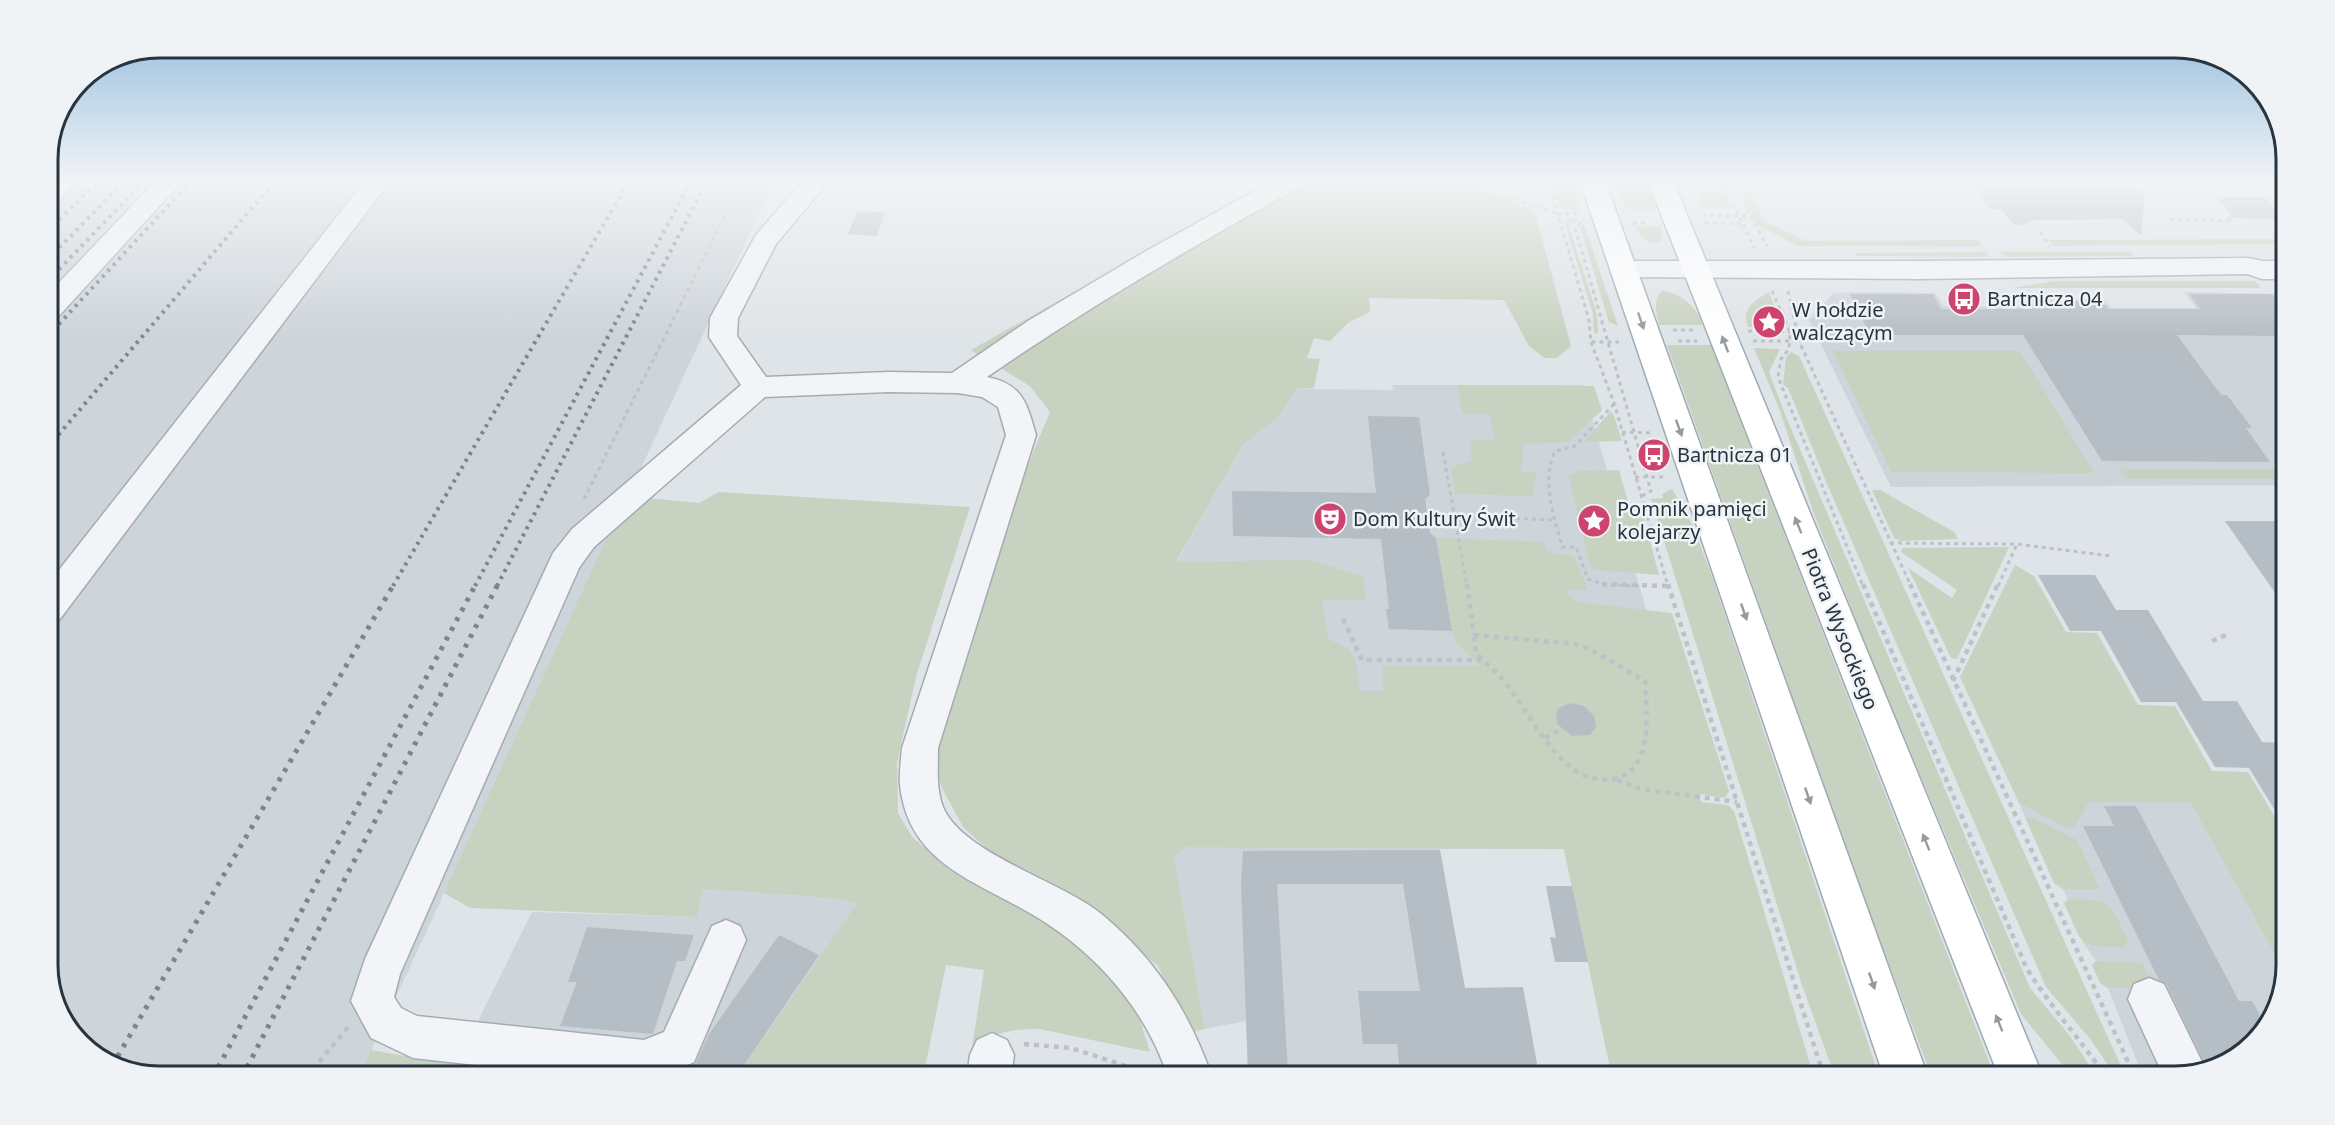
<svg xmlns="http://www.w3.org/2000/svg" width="2335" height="1125" font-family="'Noto Sans',sans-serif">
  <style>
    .built { fill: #cdd4da }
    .green { fill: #c8d2c0 }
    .building { fill: #b6bec5 }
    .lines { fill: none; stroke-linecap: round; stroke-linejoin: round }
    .minor-casing { stroke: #a4acb2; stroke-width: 3 }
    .major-casing { stroke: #9eaab4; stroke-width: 3 }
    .path-far1 { stroke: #bdc2c7; stroke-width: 3; stroke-dasharray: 4 4; stroke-linecap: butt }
    .path { stroke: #bdc2c7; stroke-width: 4.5; stroke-dasharray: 5 5; stroke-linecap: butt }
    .minor { fill: #f2f4f7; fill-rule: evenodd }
    .major { fill: #fff; fill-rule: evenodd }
    .rail-far1 { stroke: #798692; stroke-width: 4; stroke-dasharray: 3 5; stroke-linecap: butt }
    .rail { stroke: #798692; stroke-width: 5; stroke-dasharray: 4 7; stroke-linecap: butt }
    .oneway { fill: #949a9f }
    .labels { text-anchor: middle; stroke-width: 5; stroke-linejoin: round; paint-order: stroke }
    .poi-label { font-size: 20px; fill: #28343f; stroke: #eff3f6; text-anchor: start }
    .street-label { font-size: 20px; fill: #28343f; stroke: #eff3f6 }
    .rim { fill: none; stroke: #28343f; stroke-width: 3 }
  </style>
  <rect width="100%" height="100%" fill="#dfe4e8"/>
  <path class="built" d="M48 181H774L359 1077H159L110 1066 67 1028 48 973Z
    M1849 292 1935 293 1944 306 2028 307 2023 299 2105 300 2111 308H2196L2184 292 2287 294V485L1891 487 1809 320 1832 294Z
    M1392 385H1583L1777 1077H1612L1564 849H1440L1479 1077H1248L1246 1021 1205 1029 1174 857 1163 586 1243 445 1279 416 1296 389 1393 390Z
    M2089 802H2190L2285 973 2276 1015 2237 1058 2176 1077H2143L2108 988 2101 984 2092 965 2096 961 2083 942 2064 903 2068 899 2063 889 2054 883 2019 803 2065 827Z
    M703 889 831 898 857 903 736 1077H612L456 1065 532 912 697 917Z"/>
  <path class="green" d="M1271 181H1451L1534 209 1571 346 1557 358H1544L1529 346 1504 300 1369 298 1370 312 1349 322 1330 341 1314 338 1307 358 1320 359 1314 388 1296 389 1279 416 1243 445 1176 562 1312 560 1363 577 1366 600H1322L1328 639 1349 649 1356 664 1360 691H1384L1382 666H1479L1458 645 1452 631 1436 538 1543 542 1550 554 1574 556 1588 590H1566L1575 602 1672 613 1729 791 1725 798 1699 794 1701 802 1728 805 1734 811 1814 1077H1612L1564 849 1185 847 1174 857 1205 1029 1190 1033 1158 966 1117 933 995 856 963 827 942 788 932 751 1008 512 1050 412 1030 386 971 350Z
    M1615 181H1646L1657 208 1655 211 1626 210Z
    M1556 182 1570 183 1580 211 1560 208 1554 186Z
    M1750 190 1765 221 1806 241 1978 240 1982 246H1797L1756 224 1741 191Z
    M1698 191H1724L1732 209 1703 207Z
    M1567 219H1580L1569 226 1597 314 1598 334 1594 332 1593 314 1564 221Z
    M1584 224 1618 326 1609 322 1580 227Z
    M1661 226 1662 242C1650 246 1641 236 1635 227Z
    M2287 239V244L2055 246 2048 240Z
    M1988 252 1987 257 1856 256 1854 253Z
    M2000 252H2130L2133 256 2007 257Z
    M2054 281H2255L2261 288H2013Z
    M1662 291C1677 290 1701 309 1702 325H1659C1657 313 1652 301 1662 291Z
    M1769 292 1781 323 1772 325 1770 320 1764 321 1766 327H1748C1741 308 1754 301 1769 292Z
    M1667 345H1711L1995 1077H1932L1872 920Z
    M1754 348 1780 349 1769 372 1787 419 2030 988 2070 1036 2097 1077H2080L2064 1067 2021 1014 1870 656 1814 514 1780 411Z
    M1833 351H2020L2094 473 1891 472Z
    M1791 352 1799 356 2126 1077H2116L2091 1040 2046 987 1827 484 1788 388 1783 385 1786 357Z
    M1458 385 1594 386 1602 410 1568 442 1524 444 1521 472H1537L1532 496 1455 494 1451 468 1472 460 1470 440 1495 439 1489 414H1462Z
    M1610 412 1613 413 1622 441 1584 442Z
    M2120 469H2287V479H2127Z
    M1619 470 1631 512 1643 515 1659 575 1598 570 1590 567 1569 476 1578 471Z
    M1672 489 1692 524 1713 579 1876 1067V1077H1835L1801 982 1651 499 1663 498 1662 494Z
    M1872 490H1880L1954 532 1958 539 1901 541 1894 538Z
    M719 492 970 507 916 677 897 763 898 813 913 838 951 868 1050 921 1112 974 1138 1014 1150 1052 1039 1029C1013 1028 993 1033 972 1048L984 970 946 965 923 1077H736L857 903 831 898 703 889 697 917 470 908 444 893 618 514 647 498 699 503Z
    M2009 547 1957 659 1951 658 1908 568 1952 598 1957 590 1901 552 1903 548Z
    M2015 565 2034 576 2066 632 2097 633 2138 705 2175 706 2212 771 2248 772 2287 837 2285 973 2190 802H2089L2073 828 2065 827 2019 803 1960 677Z
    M2025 817H2031L2077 840 2100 889H2063L2054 883Z
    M2068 899C2114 900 2109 901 2128 941L2125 947C2075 947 2085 947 2064 903Z
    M2096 961 2142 963 2154 988H2108L2101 984 2092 965Z
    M371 1050 456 1065 612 1077H359Z"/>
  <path class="building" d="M1971 181H2120L2139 190 2145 197 2141 235 2122 219 2030 220 2024 225 2014 224 2000 209H1990Z
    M2216 197H2265L2284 219 2234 218Z
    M857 211 885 212 877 236 848 234Z
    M1850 294H1933L1941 309H2033L2028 301H2102L2108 309H2200L2189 294H2272L2287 312V336L2177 335 2221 395H2227L2252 428H2246L2270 462 2102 461 2023 335H1870Z
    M1368 416 1419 417 1430 495 1425 499 1430 533 1436 538 1452 631 1389 629 1386 609H1389L1381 539 1233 536 1232 491 1376 493Z
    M2225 521H2287V610Z
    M2038 575H2095L2116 610H2148L2203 701H2237L2262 742 2287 743V830L2249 768 2215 767 2176 702H2141L2101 631H2070Z
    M1570 703 1584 706 1594 716 1596 727 1590 735 1572 736 1557 724 1556 713 1559 708Z
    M2104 806H2136L2239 1001H2252L2266 1026 2237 1058 2207 1068 2166 983 2159 980 2083 826H2114Z
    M1440 850 1465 988 1523 987 1539 1074 1408 1072 1399 1064 1397 1044H1363L1358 991H1420L1403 884H1277L1288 1073 1248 1072 1241 884 1243 851Z
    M1546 886H1572L1588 962H1555L1550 937 1556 938Z
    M587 927 694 935 685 961H677L653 1034 560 1026 577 982H568Z
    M779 935 819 955 736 1077H678L683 1069 696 1063 709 1034Z"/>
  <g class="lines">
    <defs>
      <path id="minor" d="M51 181H78L57 203 48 206V184Z
        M156 181H182L58 317 48 320V294Z
        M365 181H390L60 619 48 623V584Z
        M803 181H829L776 244 738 318 737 336 766 377 888 372 952 373 1028 321 1146 251 1273 181H1304L1301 186C1194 246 1088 307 987 377 1023 384 1027 404 1036 435L938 748C938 768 936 788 943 807 962 853 1060 881 1100 913 1155 958 1189 1011 1212 1077H1168C1148 1015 1103 961 1049 925 990 884 909 871 900 785 899 773 901 760 902 748L1006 435 998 407 982 397 958 393 888 392 765 397 594 547 579 568 400 974 394 997 401 1008 417 1016 644 1040 664 1032 712 926 726 920 740 926 746 940 694 1062 661 1077H583L413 1058 371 1038 351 1001 365 959 553 553 572 529 741 385 709 337 710 318 756 235Z
        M2248 258 2263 261H2287V279H2262L2247 274 1921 279 1623 277 1614 275 1610 269 1614 263 1623 261H1921Z
        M2149 978 2164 984 2205 1068 2176 1077H2164L2128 999 2134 984Z
        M992 1033 1007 1040 1014 1055 1011 1077H967L970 1055 977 1040Z"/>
      <path id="major" d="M1580 181H1605L1928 1077H1884Z
        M1648 181H1673L2043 1077H1999Z"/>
    </defs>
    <use href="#minor" class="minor-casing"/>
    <use href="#major" class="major-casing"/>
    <path class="path-far1" d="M1461 181 1558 214
      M1548 181 1558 214
      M1723 181 1754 248
      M1732 181 1767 246
      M1818 181 1820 190
      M1734 184 1957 196
      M1690 187H1734
      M1577 214H1558L1589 320 1591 342H1619
      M1702 216H1749
      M2170 219 2232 221 2227 214
      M1581 223 1575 228 1651 491 1640 497
      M1633 223H1650
      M1705 223 1744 224
      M2040 232 2050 246
      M1772 291 1790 332 1789 349 1781 359 1778 377 1863 586
      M1788 291 1799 341 1911 586
      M1673 330H1693
      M1748 331 1790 332
      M1678 341H1697
      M1753 341H1799
      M1591 342 1614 403 1668 586
      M1614 404 1575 446 1555 451C1541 483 1554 515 1562 547H1576L1588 579 1605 585 1643 586
      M1622 432 1651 433
      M1443 452 1467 586
      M1635 477H1665L1664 475
      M584 499 742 181
      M1452 516 1556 520
      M1890 543 2017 544 2111 556
      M1998 586 2017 544"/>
    <path class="path" d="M1467 584 1474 635
      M1602 584 1668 586
      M1668 584 1824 1077
      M1863 584 2026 967C2050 1006 2080 1039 2106 1077
      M1910 584 2135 1077
      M1343 619 1362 660H1481
      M1474 635 1575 644 1590 649 1645 681C1647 712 1654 774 1612 779 1599 781 1583 777 1573 769 1544 746 1527 711 1505 682 1496 671 1485 663 1476 653Z
      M2212 641 2226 635
      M1953 681 1998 584
      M1545 738 1561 729
      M1617 780 1640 789 1737 802
      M1024 1044 1071 1048 1153 1075
      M306 1077 350 1025"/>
    <use href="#minor" class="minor"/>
    <use href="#major" class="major"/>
    <path class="rail-far1" d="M48 231 98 181
      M48 259 125 181
      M48 281 144 181
      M48 336 191 181
      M48 447 275 181
      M393 586 629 181
      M475 586 691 181
      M497 586 707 181"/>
    <path class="rail" d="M112 1066 394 584
      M213 1077 476 584
      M242 1077 498 584"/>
  </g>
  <defs><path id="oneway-solid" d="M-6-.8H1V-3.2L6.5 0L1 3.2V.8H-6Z" transform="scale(1.5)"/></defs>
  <g class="oneway">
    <use href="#oneway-solid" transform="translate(1641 321) rotate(71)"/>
    <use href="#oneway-solid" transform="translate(1725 344) rotate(-111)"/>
    <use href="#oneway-solid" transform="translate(1679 428) rotate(70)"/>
    <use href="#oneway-solid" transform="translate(1798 525) rotate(-112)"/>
    <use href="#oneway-solid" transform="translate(1744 612) rotate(71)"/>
    <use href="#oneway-solid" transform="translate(1808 796) rotate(71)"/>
    <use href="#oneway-solid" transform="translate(1926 842) rotate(-112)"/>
    <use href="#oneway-solid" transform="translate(1872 981) rotate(71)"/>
    <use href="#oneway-solid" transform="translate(1999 1023) rotate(-112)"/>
  </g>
  <linearGradient id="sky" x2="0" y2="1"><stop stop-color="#89b6db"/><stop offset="0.53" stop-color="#f1f3f5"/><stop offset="1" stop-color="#f1f3f5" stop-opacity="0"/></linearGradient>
  <rect width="2335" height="339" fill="url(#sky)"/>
  <defs>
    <symbol id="bus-disc" viewBox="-11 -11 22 22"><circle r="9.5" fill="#ce446f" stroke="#eff3f6"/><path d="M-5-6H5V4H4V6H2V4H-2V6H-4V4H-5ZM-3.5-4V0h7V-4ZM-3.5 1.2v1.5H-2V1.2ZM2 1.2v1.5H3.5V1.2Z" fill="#fff"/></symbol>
    <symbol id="sight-disc" viewBox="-11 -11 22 22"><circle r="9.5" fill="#ce446f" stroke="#eff3f6"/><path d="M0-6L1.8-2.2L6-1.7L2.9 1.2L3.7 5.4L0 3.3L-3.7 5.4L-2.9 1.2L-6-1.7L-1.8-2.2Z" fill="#fff"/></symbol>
    <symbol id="theatre-disc" viewBox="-11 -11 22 22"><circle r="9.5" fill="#ce446f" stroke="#eff3f6"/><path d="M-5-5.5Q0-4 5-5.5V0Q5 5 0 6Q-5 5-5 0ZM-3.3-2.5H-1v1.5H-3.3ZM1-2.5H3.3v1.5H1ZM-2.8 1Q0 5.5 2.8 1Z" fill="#fff"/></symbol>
  </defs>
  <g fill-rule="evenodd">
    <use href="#bus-disc" x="1945" y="280" width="38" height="38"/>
    <use href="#sight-disc" x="1750" y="303" width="38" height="38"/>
    <use href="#bus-disc" x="1635" y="436" width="38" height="38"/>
    <use href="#theatre-disc" x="1311" y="500" width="38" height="38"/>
    <use href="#sight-disc" x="1575" y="502" width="38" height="38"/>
  </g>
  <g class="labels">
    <g class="poi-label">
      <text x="1987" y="306">Bartnicza 04</text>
      <text x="1792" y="317">W hołdzie<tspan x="1792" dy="23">walczącym</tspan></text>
      <text x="1677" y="462">Bartnicza 01</text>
      <text x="1617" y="516">Pomnik pamięci<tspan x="1617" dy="23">kolejarzy</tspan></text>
      <text x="1353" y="526">Dom Kultury Świt</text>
    </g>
    <g class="street-label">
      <text transform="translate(1840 629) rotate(68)" y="7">Piotra Wysockiego</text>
    </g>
  </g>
  <path d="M0 0H2335V1125H0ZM159 58H2175A101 101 0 0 1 2276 159V965A101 101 0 0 1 2175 1066H159A101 101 0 0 1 58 965V159A101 101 0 0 1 159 58Z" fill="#eff3f6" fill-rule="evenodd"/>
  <path class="rim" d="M159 58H2175A101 101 0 0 1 2276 159V965A101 101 0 0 1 2175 1066H159A101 101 0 0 1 58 965V159A101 101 0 0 1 159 58Z"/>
</svg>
